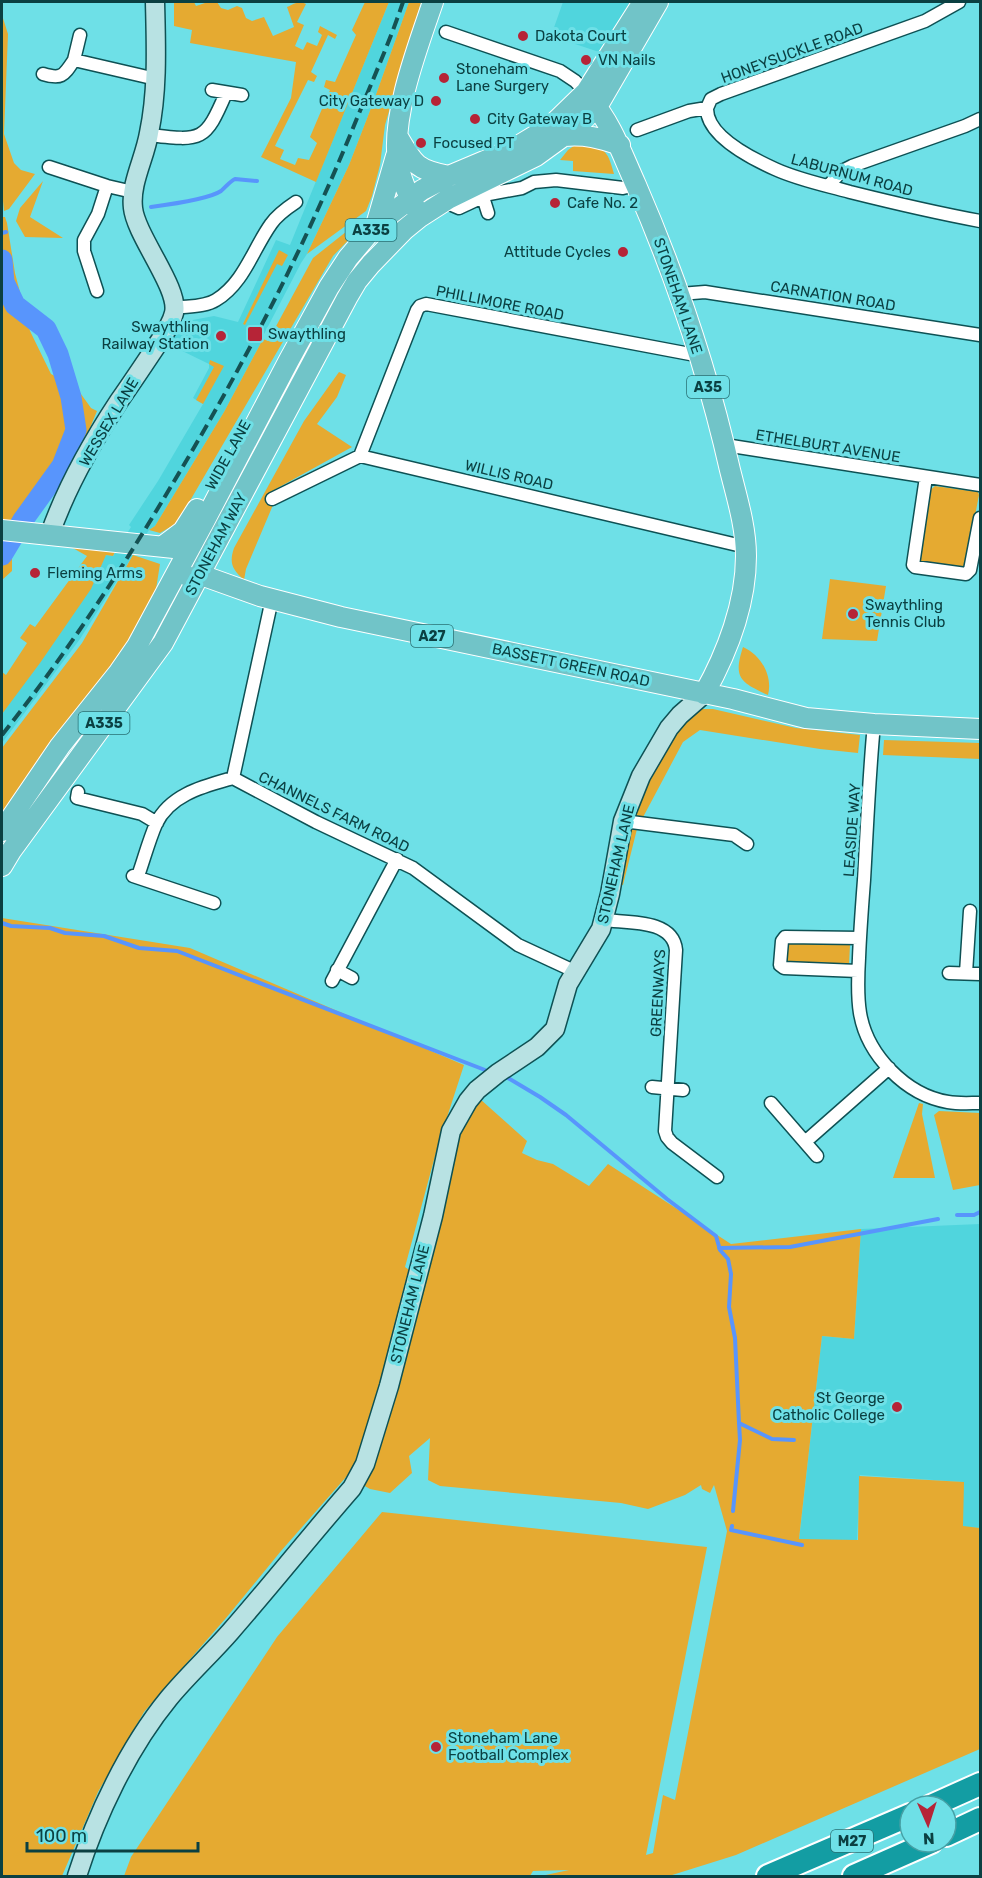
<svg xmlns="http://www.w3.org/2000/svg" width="982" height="1878" font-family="Rubik,sans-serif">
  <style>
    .built { fill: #50d5dd }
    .green { fill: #e5aa31 }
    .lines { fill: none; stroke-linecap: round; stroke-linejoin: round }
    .stream { stroke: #5895fc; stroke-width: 4 }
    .river { stroke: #5895fc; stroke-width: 21 }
    .street-casing { stroke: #0e5154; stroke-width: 15 }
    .secondary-casing { stroke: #0e5154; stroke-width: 21 }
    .primary-casing { stroke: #fff; stroke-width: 22 }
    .highway-casing { stroke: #fff; stroke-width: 26 }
    .street { stroke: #fff; stroke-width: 12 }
    .secondary { stroke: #b8e2e3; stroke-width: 18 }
    .primary { stroke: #71c4c8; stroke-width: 20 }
    .highway { stroke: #139da3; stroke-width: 22 }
    .rail { stroke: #155153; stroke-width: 4; stroke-dasharray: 12 6; stroke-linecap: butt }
    .poi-dot { fill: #b62437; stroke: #6ee0e7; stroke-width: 2 }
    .labels { text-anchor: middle; stroke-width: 6; stroke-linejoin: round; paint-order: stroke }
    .shield { fill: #6ee0e7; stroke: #297074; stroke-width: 1.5 }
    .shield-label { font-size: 14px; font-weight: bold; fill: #0b4042 }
    .poi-label { font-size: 15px; fill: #0b4042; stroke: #6ee0e7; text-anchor: start }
    .street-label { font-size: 15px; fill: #0b4042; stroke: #6ee0e7 }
  </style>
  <rect width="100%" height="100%" fill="#6ee0e7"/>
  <path class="built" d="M389 2H409L373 103 349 165 307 254 301 263 262 338 263 339 224 412 155 526 149 530 80 639 2 743V706L106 555 113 556 131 527 129 525 158 481 203 404 193 398 209 368V364L170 345 176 332 182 322 214 316 238 322 276 240 290 245Z
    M563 2H634L602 53 551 36Z
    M980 1224V1528L963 1527V1482L860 1475 857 1541 799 1540 822 1336 854 1339 861 1229Z"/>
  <path class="green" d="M174 2H194L196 6 208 2H217L221 8 228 10 237 6 242 8 246 18 252 21 264 17 273 36 294 27 287 7C295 4 298 0 306 4L297 22 304 25 295 46 303 50 307 42 317 46 322 35 318 32 320 26 337 35 335 39 328 35 311 72 317 76 314 82 308 80 275 146 284 150 280 159 295 165 298 158 309 160 317 143 310 137 330 90 324 87 326 80 335 82 356 35 352 30 365 2H389L316 182 261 157 291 98 296 62 190 43 192 30 174 26Z
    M409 2H421L385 125 380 165 372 196 366 211 307 254 349 165 373 103Z
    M2 15 8 34 4 134 14 163 21 170 35 174 9 209 4 211 2 191Z
    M578 143C604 149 607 147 614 174L573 171V161L560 160 568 150Z
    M43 181 30 217 63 238 25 237 16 221 20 208Z
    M2 217H5L7 223 15 273 30 331 51 374 76 387 91 408 97 411 85 440 33 522 2 520Z
    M361 220V227L333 256 177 523 160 533 149 530 155 526 224 412 263 339 268 341 313 258Z
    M279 250 288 255 282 266 277 264 245 325 243 324Z
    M210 360 224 366 203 404 196 400 214 367 209 364Z
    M339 372 346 375 337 397 317 424 352 447 274 490 273 505 246 569 244 580C232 569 229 563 234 548L304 421Z
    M935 486 978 492 979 495 965 568 922 563 918 560 930 490Z
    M2 545 12 546V571L2 580Z
    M71 547 116 550 113 556 106 555 91 589 40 663 2 714V672L6 675 27 643 20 638 30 624 35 627 87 556Z
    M133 555 160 564 156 589 128 642 106 678 24 782 2 814V748L82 643Z
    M830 579 886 586 877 641 822 639Z
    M743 647C761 655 773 676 768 695 740 682 733 678 743 647Z
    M701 709H713L796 728 860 735 858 753 820 749 700 730 683 742 641 821 628 819 671 736 688 717Z
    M884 740 980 743V759L883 755Z
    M627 828 637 829 623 885 614 883Z
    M2 918 190 948 464 1065 438 1145 405 1267 423 1280 453 1137 480 1099 527 1141 522 1153 537 1160 553 1164 589 1186 608 1164 731 1244 861 1229 854 1339 822 1336 799 1539 858 1540 859 1476 964 1482 963 1526 980 1528V1749L736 1855 669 1876H541L569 1870 533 1871 530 1876H124L131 1857 277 1637 382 1512 707 1547 646 1855 653 1853 663 1795 675 1800 727 1531 714 1485 710 1493 702 1489 701 1485 685 1495 648 1509 621 1503 440 1486 428 1480 430 1438 409 1456 412 1473 390 1493 370 1489 347 1476 281 1551 226 1618 144 1712 98 1792 62 1876H2Z
    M789 943 850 945 849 965 786 963V946Z
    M919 1103 923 1104 922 1114 935 1178H893Z
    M939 1111 980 1113V1185L953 1190 934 1115Z"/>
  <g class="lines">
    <path class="stream" d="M151 207C166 205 209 199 221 191 226 187 229 182 235 179L257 181
      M2 233 6 232
      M2 923 11 926 50 928 65 933 104 936 139 948 177 951 485 1070
      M508 1078 540 1097 566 1115 667 1199 716 1236 720 1250 728 1259 731 1274 729 1307 735 1338 739 1423 740 1440 733 1511
      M957 1215H974L980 1212
      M719 1248 790 1247 938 1219
      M739 1423 772 1439 794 1440
      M732 1526 731 1530 802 1545"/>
    <path class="river" d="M2 260 4 282 15 305 46 329 58 354 71 397 76 430 62 466 23 520 2 555"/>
    <defs>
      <path id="street" d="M446 32 560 71 575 81 586 92
        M80 35 74 60 156 79
        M43 74C62 80 64 75 74 60
        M212 90 242 95
        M707 108C706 136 753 159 775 169 799 180 825 185 850 192 894 203 937 213 980 221
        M637 130 689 111 707 108 711 99 721 94 925 21 959 2
        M149 135C202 141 205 142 226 93
        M49 167 107 186 133 192
        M828 186 842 171 852 166 965 126 980 119
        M483 197 488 213
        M448 199 452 205 459 208 489 194 522 188 534 182 556 180 623 188 636 185
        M97 291 84 251V240L98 214 107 186
        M680 294 705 292 980 335
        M175 308C188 306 205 307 216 300 244 283 253 249 271 224 277 215 287 208 296 202
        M725 445 980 485
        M360 456 417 310 420 306 426 304 690 354 698 353
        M926 477 913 565 915 567 966 574 970 570 980 518
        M272 499 360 456 746 547
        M874 724C869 776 867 828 864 880 862 906 860 932 859 958 858 975 857 995 860 1013 867 1055 906 1095 948 1102 959 1104 970 1103 980 1103
        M233 778 316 822 413 868 518 945 574 971
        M233 778 272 599
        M78 792 77 798 142 814 157 823
        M623 821 734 835 747 844
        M133 876 214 903
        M138 876C144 859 149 840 156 824 170 794 205 786 233 778
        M604 920C628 923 673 919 676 950L665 1131 667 1137 672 1143 717 1177
        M337 970 352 978
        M858 971 784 968 780 965 782 941 785 937 860 938
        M949 973 980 974
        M966 973 970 911
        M332 981 397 859
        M652 1087 683 1090
        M771 1103 817 1156
        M805 1142 889 1068"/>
      <path id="secondary" d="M50 534C66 488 92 442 119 401 131 384 143 366 155 348 162 337 171 326 174 313 180 289 136 236 133 208 130 183 145 158 149 133 158 90 156 45 155 2
        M77 1876C96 1816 128 1748 169 1698 188 1675 211 1654 231 1631 272 1584 311 1535 352 1488L365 1464 389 1386 433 1216 451 1131 468 1101 477 1090 498 1073 537 1047 555 1029 568 984 601 929 610 894 623 821 641 776 669 728 680 715 704 694"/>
      <path id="primary" d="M589 97C613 126 621 152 636 185 676 277 708 373 730 470 737 498 746 527 746 556 746 603 727 653 704 694
        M564 136C585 134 600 138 620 145
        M398 137C414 165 417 170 449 176
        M416 209C408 194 400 179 398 162 391 116 418 46 433 2
        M376 225 396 156
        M2 530 174 548
        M163 546 183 531 197 509
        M190 578 201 575 260 596 341 617 733 699 806 718 874 724 980 729
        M2 831 60 746 119 672 137 646 205 520 289 360 329 287 348 258 376 225 422 190 449 176 513 149 551 126 586 92 643 2
        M2 866 11 851 163 643 347 298 357 281 371 264 404 230 420 217 448 199 536 156 576 127 597 107 658 2"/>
      <path id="highway" d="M931 1806 980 1784
        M946 1835 980 1819
        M768 1876 910 1815
        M854 1876 931 1842"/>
    </defs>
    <use href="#street" class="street-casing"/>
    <use href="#secondary" class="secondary-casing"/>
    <use href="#primary" class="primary-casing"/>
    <use href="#highway" class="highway-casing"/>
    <use href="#street" class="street"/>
    <use href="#secondary" class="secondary"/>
    <use href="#primary" class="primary"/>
    <use href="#highway" class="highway"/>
    <path class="rail" d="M2 735C64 657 119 574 170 488 240 372 302 253 353 128 370 86 389 44 403 2"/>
  </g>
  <g class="poi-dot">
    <circle cx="523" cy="36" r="6"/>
    <circle cx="586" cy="60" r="6"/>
    <circle cx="444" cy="78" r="6"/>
    <circle cx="436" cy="101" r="6"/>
    <circle cx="475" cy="119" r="6"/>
    <circle cx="421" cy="143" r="6"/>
    <circle cx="555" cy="203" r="6"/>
    <circle cx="623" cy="252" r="6"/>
    <rect x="247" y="326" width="16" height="16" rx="3"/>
    <circle cx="221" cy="336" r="6"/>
    <circle cx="35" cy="573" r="6"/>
    <circle cx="853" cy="614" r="6"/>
    <circle cx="897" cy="1407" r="6"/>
    <circle cx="436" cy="1747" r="6"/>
  </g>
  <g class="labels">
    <g class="shield">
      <rect x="345.5" y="219" width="51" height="22" rx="4.5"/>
      <rect x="687" y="376" width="42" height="22" rx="4.5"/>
      <rect x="411" y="625" width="42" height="22" rx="4.5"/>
      <rect x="78.5" y="712" width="51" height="22" rx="4.5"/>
      <rect x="831" y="1830" width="42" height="22" rx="4.5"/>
    </g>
    <g class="shield-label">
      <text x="371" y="235">A335</text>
      <text x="708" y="392">A35</text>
      <text x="432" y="641">A27</text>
      <text x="104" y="728">A335</text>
      <text x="852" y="1846">M27</text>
    </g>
    <g class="poi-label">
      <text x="535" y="41">Dakota Court</text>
      <text x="598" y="65">VN Nails</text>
      <text x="456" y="74">Stoneham<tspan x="456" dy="17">Lane Surgery</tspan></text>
      <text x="424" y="106" text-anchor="end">City Gateway D</text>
      <text x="487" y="124">City Gateway B</text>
      <text x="433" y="148">Focused PT</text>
      <text x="567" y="208">Cafe No. 2</text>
      <text x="611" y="257" text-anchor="end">Attitude Cycles</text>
      <text x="209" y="332" text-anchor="end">Swaythling<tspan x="209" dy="17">Railway Station</tspan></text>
      <text x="268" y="339">Swaythling</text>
      <text x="47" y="578">Fleming Arms</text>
      <text x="865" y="610">Swaythling<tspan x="865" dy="17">Tennis Club</tspan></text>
      <text x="885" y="1403" text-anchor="end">St George<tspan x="885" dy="17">Catholic College</tspan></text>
      <text x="448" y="1743">Stoneham Lane<tspan x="448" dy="17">Football Complex</tspan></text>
    </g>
    <g class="street-label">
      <text transform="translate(792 53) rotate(-20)" y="5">HONEYSUCKLE ROAD</text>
      <text transform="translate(852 175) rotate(15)" y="5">LABURNUM ROAD</text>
      <text transform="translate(678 296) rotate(71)" y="5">STONEHAM LANE</text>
      <text transform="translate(833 296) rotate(9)" y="5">CARNATION ROAD</text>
      <text transform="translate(500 303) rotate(11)" y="5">PHILLIMORE ROAD</text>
      <text transform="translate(109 422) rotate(-59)" y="5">WESSEX LANE</text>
      <text transform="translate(828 446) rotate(9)" y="5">ETHELBURT AVENUE</text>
      <text transform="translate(228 455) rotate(-61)" y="5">WIDE LANE</text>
      <text transform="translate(509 475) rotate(13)" y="5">WILLIS ROAD</text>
      <text transform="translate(216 544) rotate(-62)" y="5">STONEHAM WAY</text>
      <text transform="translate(571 665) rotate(12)" y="5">BASSETT GREEN ROAD</text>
      <text transform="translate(334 812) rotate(26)" y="5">CHANNELS FARM ROAD</text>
      <text transform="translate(852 830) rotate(-86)" y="5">LEASIDE WAY</text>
      <text transform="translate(616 864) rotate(-77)" y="5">STONEHAM LANE</text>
      <text transform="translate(658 993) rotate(-87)" y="5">GREENWAYS</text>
      <text transform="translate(410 1304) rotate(-76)" y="5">STONEHAM LANE</text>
    </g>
  </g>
  <rect width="982" height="1878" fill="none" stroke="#0b4042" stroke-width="6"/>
  <g transform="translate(928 1824) rotate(177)"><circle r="28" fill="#6ee0e7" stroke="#46a0a5" stroke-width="1.5"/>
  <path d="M0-4.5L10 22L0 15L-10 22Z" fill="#b62437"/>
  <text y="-9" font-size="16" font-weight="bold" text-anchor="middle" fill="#0b4042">N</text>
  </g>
  <path d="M27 1842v9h171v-9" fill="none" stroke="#0b4042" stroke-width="3"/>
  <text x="36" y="1842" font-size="18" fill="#0b4042" stroke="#6ee0e7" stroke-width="4.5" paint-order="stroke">100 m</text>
</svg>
